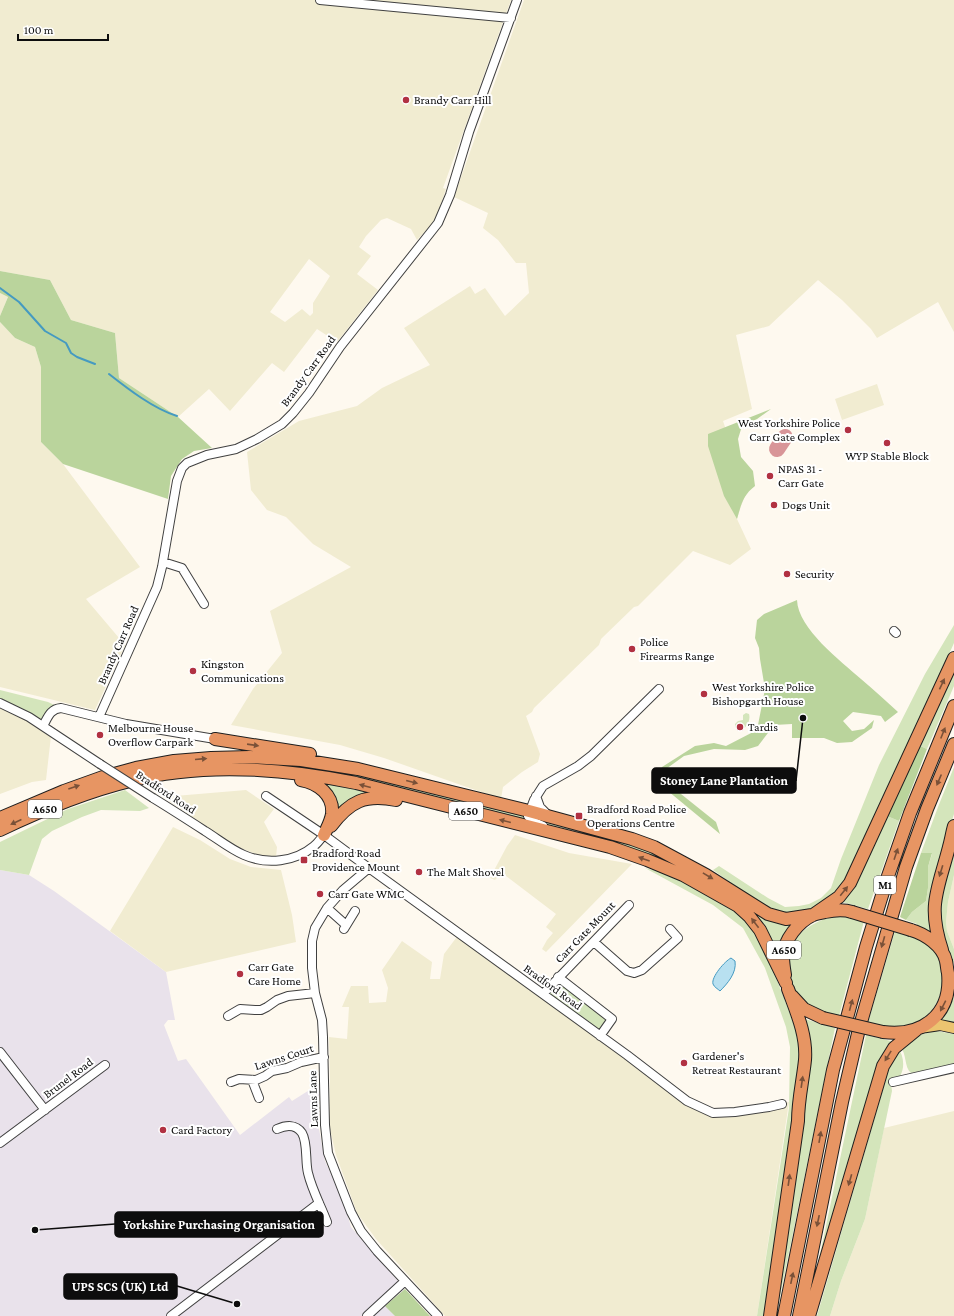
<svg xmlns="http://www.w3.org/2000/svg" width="954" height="1316" font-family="'Crimson Pro',serif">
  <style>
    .industrial { fill: #e9e2eb }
    .farmland { fill: #f1ecd1; fill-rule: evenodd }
    .green { fill: #d4e5bb }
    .forest { fill: #bad49c }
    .water { fill: #b8e0f0; stroke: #459ac1 }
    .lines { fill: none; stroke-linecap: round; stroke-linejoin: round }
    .stream { stroke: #459ac1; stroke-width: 2 }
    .taxiway { stroke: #d89598; stroke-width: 16 }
    .minor-casing { stroke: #404040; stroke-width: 10 }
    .major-casing { stroke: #1e1e1e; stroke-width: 12 }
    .highway-casing { stroke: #1e1e1e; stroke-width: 14 }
    .minor { stroke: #fff; stroke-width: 8 }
    .major { stroke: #ecc470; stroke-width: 10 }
    .highway { stroke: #e79563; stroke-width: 12 }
    .minor-bridge-casing { stroke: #404040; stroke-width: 10; stroke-linecap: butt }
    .highway-bridge-casing { stroke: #1e1e1e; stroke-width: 14; stroke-linecap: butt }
    .minor-bridge { stroke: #fff; stroke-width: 8 }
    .highway-bridge { stroke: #e79563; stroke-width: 12 }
    .oneway { fill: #7a5138 }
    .poi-dot { fill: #b13142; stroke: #fff; stroke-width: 1.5 }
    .labels { text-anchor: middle; stroke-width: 4; stroke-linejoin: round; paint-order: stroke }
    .shield { fill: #fff; stroke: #565656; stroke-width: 1 }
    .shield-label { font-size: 11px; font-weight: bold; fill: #0d0d0d }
    .poi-label { font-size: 12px; fill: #0d0d0d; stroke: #fff; text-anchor: start }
    .street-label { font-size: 12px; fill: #0d0d0d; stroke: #fff }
    .leader { fill: none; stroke: #0d0d0d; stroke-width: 1.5 }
    .callout-dot { fill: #0d0d0d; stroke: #fff; stroke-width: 1.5 }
    .callout { fill: #0d0d0d; stroke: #0d0d0d; stroke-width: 1.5 }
    .callout-label { font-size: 13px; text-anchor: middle; font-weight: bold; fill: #fff }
  </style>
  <rect width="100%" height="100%" fill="#fef9ef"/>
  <path class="industrial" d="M0 870 29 875 54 891 166 972 175 1020H168L164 1025 178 1061 186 1059 240 1135 289 1097 292 1101 319 1084V1129L325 1161 342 1197 351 1227 405 1289 385 1305 395 1316H0Z"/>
  <path class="farmland" d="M0 0H511L443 188 446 189 435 221 417 240 411 229 387 218 381 220 366 236 359 247 371 256 357 274 378 290 337 342 317 329 284 372 272 363 230 411 209 389 178 417 119 378 115 333 71 320 50 280 0 271ZM309 259 330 276 313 303V313L310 316 302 309 285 322 270 312Z
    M524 0H954V332L938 302 877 338 871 329 842 300 818 280 769 326 736 335 752 409 723 421 747 491 741 506 737 519 751 549 730 565 693 551 638 606 634 607 601 639 599 645 534 708 532 712 526 716 540 754 538 762 522 772 503 787 501 799 384 758 340 745 231 725 253 689 282 653 270 611 351 567 313 544 286 517 267 510 251 490 247 452 299 421 357 406 382 388 430 365 404 328 470 286 475 294 485 288 505 316 529 293 526 263H516L498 240 483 228 488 213 454 197Z
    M0 293 8 297 0 316Z
    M0 322 15 338 35 347 41 367V442L63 464 140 567 86 599 125 645 95 710 0 687Z
    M877 384 884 405 842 420 835 399Z
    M0 708 19 716 51 736 46 780 32 782 0 794Z
    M246 790 274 809 264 822 277 847 276 857 259 855 235 846 163 797Z
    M173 827 200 840 230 859 251 867 281 870 292 915 296 942 166 972 110 931Z
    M515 835 569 853 632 864 546 952 542 949 547 940 553 933 546 927 556 914 502 873 495 880 490 878 507 846Z
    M954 875V949L947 931 946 922 948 902Z
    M459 934 671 1090 713 1113 769 1107 789 1102 757 1316H445L376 1239 357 1213 336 1155 329 1125 330 1079 329 1037 347 1039 349 1007H342L351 986H368L369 1003 386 1002 388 988 382 970 402 941 432 962 430 979H440L444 954Z
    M954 1111V1316H830L841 1281 865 1219 884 1128Z"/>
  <path class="green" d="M954 625V643L846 885 812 910 788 914 765 907 713 870 719 866 768 898 785 907 799 906 809 904 821 898 831 888 841 859 879 765 925 674Z
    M954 667V686L927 749 918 745Z
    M0 690 48 702 61 708 43 726 0 703Z
    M746 713 749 714C751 721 746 729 739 731L735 727V724L738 721 743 720V715Z
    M283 762 376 777 526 814 530 823 356 780 202 763Z
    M954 767V814L935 874 930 892 929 913 932 935 917 926V924L906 920 912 912 926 901 928 888V867L932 854 921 853 938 807Z
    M321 781 371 792 338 810Z
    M125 790 149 808 140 811 101 810 82 817 52 831 42 839 29 875 0 870V842L68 809Z
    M887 816 899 821 868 909 842 902 854 886Z
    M541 818 652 850 766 919 777 923 791 925 786 932 778 955 754 916 604 841 583 833 538 822Z
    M954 851V875L948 902 946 922 947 931 954 949V964C948 950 940 932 940 917 939 894 948 872 954 851Z
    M645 868 665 873 685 882 739 912 763 943 796 1030 801 1053 764 1316H757L789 1108 790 1047 786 1027 765 968 743 928 713 905Z
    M839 915 864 921 839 1016C827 1014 816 1011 807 1005 797 998 794 990 791 979 782 941 804 923 839 915Z
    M895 931C905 934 915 936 924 941 954 961 946 1012 913 1024 907 1027 896 1029 889 1028 882 1028 875 1025 868 1023Z
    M558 977 612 1019 600 1036 543 994Z
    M954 992V1022L940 1021 949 1009Z
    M805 1019 835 1028 776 1316 810 1041 808 1031Z
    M936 1031 954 1034V1065L911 1073C904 1067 907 1054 900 1046L918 1035Z
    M866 1035 891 1041 893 1044 814 1283Z
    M898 1048C904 1056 905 1068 900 1076L893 1077 891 1084 892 1091 865 1219 841 1281 830 1316H817L888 1072 886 1068Z"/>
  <path class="forest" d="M0 271 50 280 71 320 115 333 119 378 178 417 212 448 194 451 182 459 171 476 168 499 63 464 41 442V367L35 347 15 338 0 322V316L8 297 0 293Z
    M771 409 757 419 742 426 738 439 741 457 753 471 755 486C743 495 741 505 737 519L724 496 708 446V434Z
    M797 600C798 629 841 661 861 679 874 690 886 701 898 712L885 722 881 716 853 712 843 721 852 731 864 729 874 720 872 728 852 742 837 743 824 738H792V724L774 725 758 746 745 750 714 749 684 756 666 769 671 786 716 822 720 834 668 791 658 781 662 767 695 746 714 743 726 746 757 730 765 689 760 659 759 648 755 638 757 620 764 614Z
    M918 745 927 749 899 821 887 816Z
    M921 853H932L928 867V888L926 901 912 912 906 920 900 917Z
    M405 1289 430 1316H395L385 1306Z"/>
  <path class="water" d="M731 958 735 961C737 973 727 984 720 991 718 989 714 987 713 984 711 977 725 961 731 958Z"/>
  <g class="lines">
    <path class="stream" d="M0 288 19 302 45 331 66 343 71 353 77 357 95 364
      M109 374C128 389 154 409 177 416"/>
    <path class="taxiway" d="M777 449 785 437"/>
    <defs>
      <path id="minor" d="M320 0 511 18
        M163 562 182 568 204 604
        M894 631 896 633
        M0 703 29 717 100 764
        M99 717 157 587 162 567 177 481 182 468 187 463 207 455 236 449 257 439 282 424 293 413 309 393 340 347 438 223 450 195 469 132 517 0
        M43 726C48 717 50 709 61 708L126 724 215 739
        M266 796 324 835 351 855 627 1055 687 1101 713 1113 735 1112 769 1107 782 1104
        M536 796 540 807 548 815
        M153 798C171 809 188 820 205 831 218 839 230 849 244 855 267 865 295 862 314 846 318 843 321 838 324 835
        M543 826 532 821 528 816 534 800 543 786 578 766 591 756 659 689
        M369 868 343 890 327 908 315 928 312 941V968L315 993 322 1020 323 1037 325 1125 328 1153 351 1212 361 1231 377 1251 438 1316
        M327 908 346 925
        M344 929 355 911
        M594 942 627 971 634 973 642 970 678 938 670 929
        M558 977 612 1019 600 1036
        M543 994 629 905
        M228 1016 240 1009 255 1010H261L267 1007 277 1000 288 996 315 993
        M0 1052 45 1110
        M252 1080 259 1098
        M231 1082 239 1079 256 1080 265 1076 272 1071 287 1068 301 1062 324 1057
        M893 1082 954 1068
        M277 1129C286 1125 296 1124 302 1133 308 1143 305 1162 308 1173 312 1190 321 1206 327 1222
        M0 1143 105 1065
        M171 1316 319 1203
        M367 1316 405 1281"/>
      <path id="major" d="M920 1028 940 1025 954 1028"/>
      <path id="highway" d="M215 739 310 754
        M301 780C318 783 334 795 332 814 331 821 327 828 324 835
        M0 818 64 791 103 777 136 768 174 761 211 758 250 757 301 760 358 769 529 811 632 839 654 847 706 875 768 914 786 919 812 915
        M331 826C350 801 365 794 396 800
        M0 830C42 810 85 792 130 781 203 762 282 768 356 783L610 847 647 860 683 875 738 906 749 916 760 930 786 983
        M813 915 839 897 850 883 954 658
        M942 950C927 905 938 890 949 847 951 840 952 833 954 826
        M785 975C784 969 783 963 783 956 784 940 798 922 813 915 816 914 821 913 825 912 835 910 843 909 852 912
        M792 996 804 1009 823 1018
        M883 1032C922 1037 952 1015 948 973 947 970 947 965 946 961 943 946 925 934 911 930
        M770 1316 798 1121C798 1100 803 1080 805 1060 807 1035 796 1011 788 989
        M784 1316 833 1070 866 947 888 876 910 813 954 706
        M799 1316 842 1102 859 1029 906 867 927 809 954 744
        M809 1316 883 1066 894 1048 916 1030"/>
    </defs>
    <use href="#minor" class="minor-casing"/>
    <use href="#major" class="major-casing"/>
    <use href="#highway" class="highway-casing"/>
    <use href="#minor" class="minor"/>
    <use href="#major" class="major"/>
    <use href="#highway" class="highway"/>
    <defs>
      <path id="minor-bridge" d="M100 764 153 798"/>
      <path id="highway-bridge" d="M852 912 911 930
        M823 1018 883 1032"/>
    </defs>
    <use href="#minor-bridge" class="minor-bridge-casing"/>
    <use href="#highway-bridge" class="highway-bridge-casing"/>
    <use href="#minor-bridge" class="minor-bridge"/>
    <use href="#highway-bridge" class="highway-bridge"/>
  </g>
  <defs><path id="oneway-solid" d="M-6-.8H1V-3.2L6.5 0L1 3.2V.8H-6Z"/></defs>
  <g class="oneway">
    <use href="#oneway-solid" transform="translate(942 684) rotate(-65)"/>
    <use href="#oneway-solid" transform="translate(943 733) rotate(-68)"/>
    <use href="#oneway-solid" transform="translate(253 745) rotate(8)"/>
    <use href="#oneway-solid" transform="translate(201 759) rotate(-5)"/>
    <use href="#oneway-solid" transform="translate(939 780) rotate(113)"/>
    <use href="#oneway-solid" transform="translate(412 782) rotate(14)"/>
    <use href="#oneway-solid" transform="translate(365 786) rotate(-165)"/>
    <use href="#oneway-solid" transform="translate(74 787) rotate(-19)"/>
    <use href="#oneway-solid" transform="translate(505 821) rotate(-166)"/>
    <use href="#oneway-solid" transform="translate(16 822) rotate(155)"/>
    <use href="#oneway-solid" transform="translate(896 854) rotate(-71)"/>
    <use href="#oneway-solid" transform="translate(644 859) rotate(-160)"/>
    <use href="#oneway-solid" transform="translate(941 871) rotate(107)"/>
    <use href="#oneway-solid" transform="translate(708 876) rotate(31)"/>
    <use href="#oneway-solid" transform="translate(844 891) rotate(-51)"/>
    <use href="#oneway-solid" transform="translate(755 923) rotate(-127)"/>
    <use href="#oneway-solid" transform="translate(883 942) rotate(106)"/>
    <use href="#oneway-solid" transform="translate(851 1005) rotate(-75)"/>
    <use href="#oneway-solid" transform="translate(943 1006) rotate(117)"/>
    <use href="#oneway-solid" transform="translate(888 1056) rotate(122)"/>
    <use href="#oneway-solid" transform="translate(802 1082) rotate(-82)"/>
    <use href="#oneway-solid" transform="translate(820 1137) rotate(-80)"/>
    <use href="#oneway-solid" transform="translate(789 1180) rotate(-82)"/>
    <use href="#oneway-solid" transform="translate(850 1180) rotate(106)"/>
    <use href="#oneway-solid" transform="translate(818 1221) rotate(102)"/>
    <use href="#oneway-solid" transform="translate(792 1278) rotate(-78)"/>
  </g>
  <g class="poi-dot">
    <circle cx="406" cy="100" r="4"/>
    <circle cx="848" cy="430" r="4"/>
    <circle cx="887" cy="443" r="4"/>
    <circle cx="770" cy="476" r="4"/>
    <circle cx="774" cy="505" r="4"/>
    <circle cx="787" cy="574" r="4"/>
    <circle cx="632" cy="649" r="4"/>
    <circle cx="193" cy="671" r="4"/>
    <circle cx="704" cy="694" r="4"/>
    <circle cx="740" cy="727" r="4"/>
    <circle cx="100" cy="735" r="4"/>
    <rect x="575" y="812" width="8" height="8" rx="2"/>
    <rect x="300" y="856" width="8" height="8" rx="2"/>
    <circle cx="419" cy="872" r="4"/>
    <circle cx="320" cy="894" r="4"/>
    <circle cx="240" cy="974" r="4"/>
    <circle cx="684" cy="1063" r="4"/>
    <circle cx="163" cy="1130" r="4"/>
  </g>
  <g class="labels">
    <g class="shield">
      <rect x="28" y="800" width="34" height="18" rx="3"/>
      <rect x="449" y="802" width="34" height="18" rx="3"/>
      <rect x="874" y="876" width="22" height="18" rx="3"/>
      <rect x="767" y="941" width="34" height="18" rx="3"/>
    </g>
    <g class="shield-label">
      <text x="45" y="813">A650</text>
      <text x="466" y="815">A650</text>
      <text x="885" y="889">M1</text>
      <text x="784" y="954">A650</text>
    </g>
    <g class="poi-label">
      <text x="414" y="104">Brandy Carr Hill</text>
      <text x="840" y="427" text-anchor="end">West Yorkshire Police<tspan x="840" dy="14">Carr Gate Complex</tspan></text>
      <text x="887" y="460" text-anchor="middle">WYP Stable Block</text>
      <text x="778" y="473">NPAS 31 -<tspan x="778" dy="14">Carr Gate</tspan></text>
      <text x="782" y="509">Dogs Unit</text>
      <text x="795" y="578">Security</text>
      <text x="640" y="646">Police<tspan x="640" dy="14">Firearms Range</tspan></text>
      <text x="201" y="668">Kingston<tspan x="201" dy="14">Communications</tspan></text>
      <text x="712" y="691">West Yorkshire Police<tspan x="712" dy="14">Bishopgarth House</tspan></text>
      <text x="748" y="731">Tardis</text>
      <text x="108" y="732">Melbourne House<tspan x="108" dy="14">Overflow Carpark</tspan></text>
      <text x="587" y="813">Bradford Road Police<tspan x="587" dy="14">Operations Centre</tspan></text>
      <text x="312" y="857">Bradford Road<tspan x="312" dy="14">Providence Mount</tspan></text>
      <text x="427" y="876">The Malt Shovel</text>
      <text x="328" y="898">Carr Gate WMC</text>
      <text x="248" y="971">Carr Gate<tspan x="248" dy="14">Care Home</tspan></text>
      <text x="692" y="1060">Gardener's<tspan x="692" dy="14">Retreat Restaurant</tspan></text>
      <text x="171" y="1134">Card Factory</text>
    </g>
    <g class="street-label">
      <text transform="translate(308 371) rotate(-54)" y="4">Brandy Carr Road</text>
      <text transform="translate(118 645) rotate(-66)" y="4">Brandy Carr Road</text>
      <text transform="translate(166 792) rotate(33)" y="4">Bradford Road</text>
      <text transform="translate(585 932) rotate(-46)" y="4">Carr Gate Mount</text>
      <text transform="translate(553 987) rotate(36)" y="4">Bradford Road</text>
      <text transform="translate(284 1057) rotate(-18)" y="4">Lawns Court</text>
      <text transform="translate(68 1078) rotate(-37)" y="4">Brunel Road</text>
      <text transform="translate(313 1099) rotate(-92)" y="4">Lawns Lane</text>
    </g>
  </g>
  <path class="leader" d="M803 718L796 781M35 1230L115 1224M237 1304L177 1286"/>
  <g class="callout-dot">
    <circle cx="803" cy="718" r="4"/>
    <circle cx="35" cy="1230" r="4"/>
    <circle cx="237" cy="1304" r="4"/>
  </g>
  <g class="callout">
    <rect x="652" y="768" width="144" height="25" rx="4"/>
    <rect x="115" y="1212" width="208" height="25" rx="4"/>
    <rect x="64" y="1274" width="113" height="25" rx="4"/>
  </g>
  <g class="callout-label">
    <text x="724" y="785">Stoney Lane Plantation</text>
    <text x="219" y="1229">Yorkshire Purchasing Organisation</text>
    <text x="120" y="1291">UPS SCS (UK) Ltd</text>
  </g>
  <path d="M18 34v6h90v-6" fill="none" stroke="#0d0d0d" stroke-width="2"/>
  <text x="24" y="34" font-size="12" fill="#0d0d0d" stroke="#ffffff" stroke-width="3" paint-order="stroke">100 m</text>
</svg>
